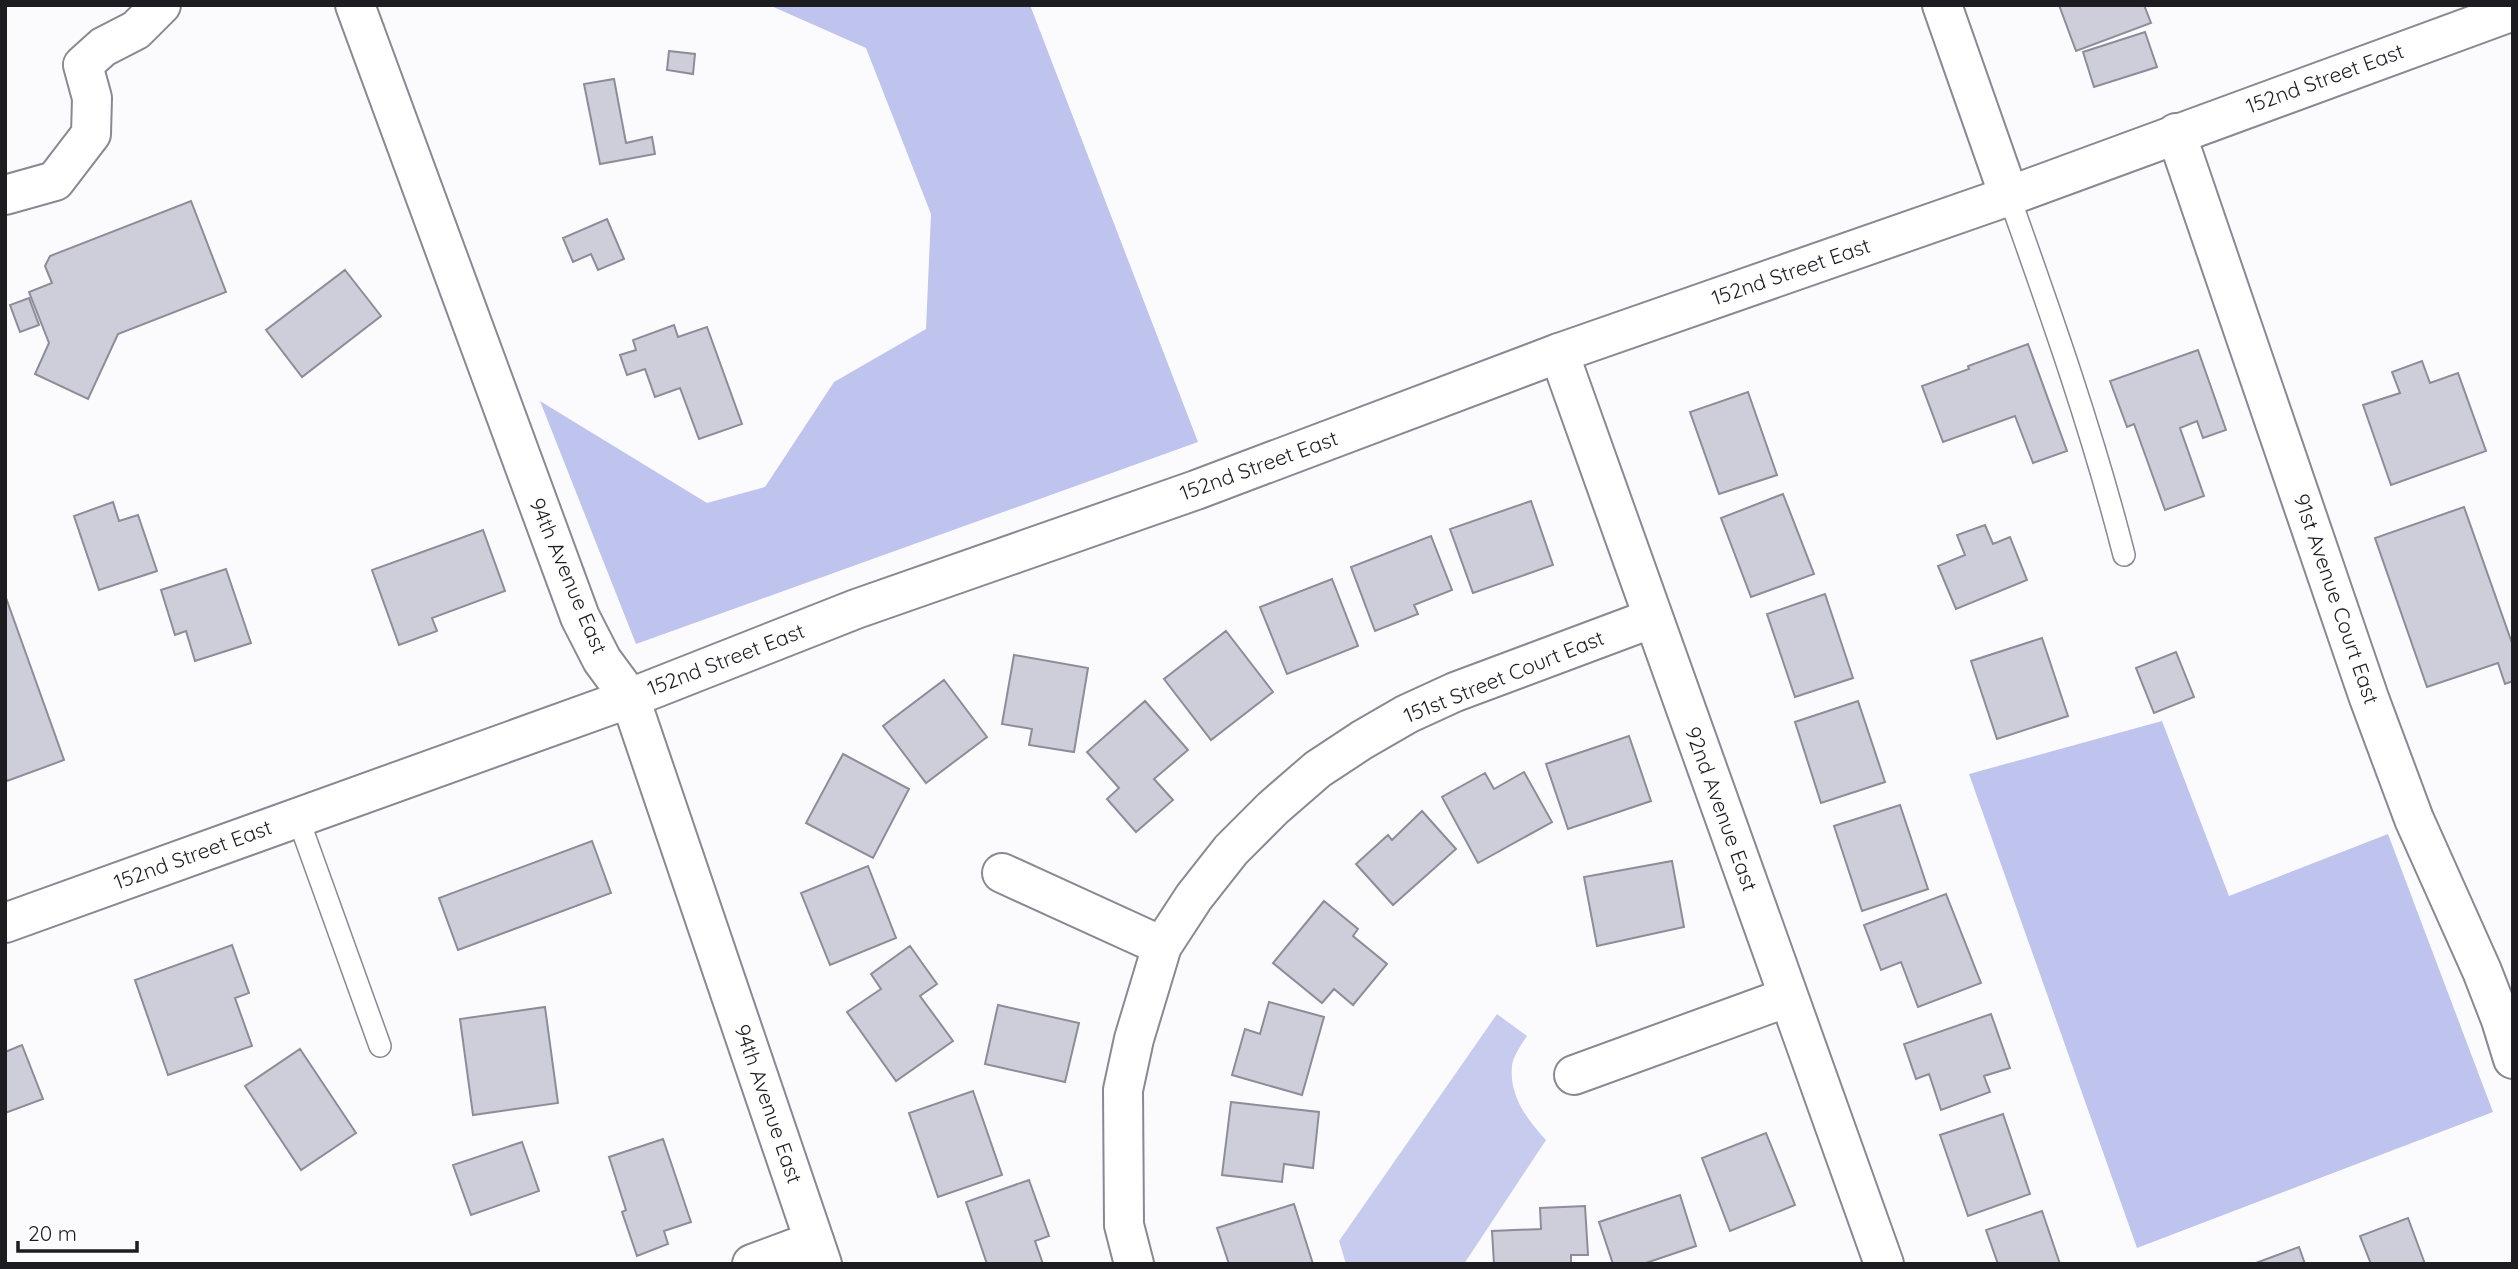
<svg xmlns="http://www.w3.org/2000/svg" width="2518" height="1269" font-family="Quicksand,sans-serif">
  <style>
    .green { fill: #c7ccef }
    .forest { fill: #bec4ed }
    .building { fill: #cdced9; stroke: #8c8d98; stroke-width: 2 }
    .lines { fill: none; stroke-linecap: round; stroke-linejoin: round }
    .lane-casing { stroke: #878993; stroke-width: 24 }
    .street-casing { stroke: #878993; stroke-width: 42 }
    .secondary-casing { stroke: #878993; stroke-width: 42 }
    .lane { stroke: #fff; stroke-width: 21 }
    .street { stroke: #fff; stroke-width: 38 }
    .secondary { stroke: #fff; stroke-width: 38 }
    .labels { text-anchor: middle; stroke-width: 6; stroke-linejoin: round; paint-order: stroke }
    .street-label { font-size: 21px; fill: #1d1d21; stroke: #fff }
  </style>
  <rect width="100%" height="100%" fill="#fbfbfe"/>
  <path class="green" d="M1497 1014 1527 1036C1522 1044 1513 1056 1512 1066 1509 1095 1527 1120 1546 1140L1464 1264H1346L1339 1241Z"/>
  <path class="forest" d="M769 5H1030L1198 442 636 644 540 401 707 503 765 487 834 382 926 329 931 214 866 48Z
    M2162 721 2229 896 2388 834 2493 1112 2137 1248 1969 774Z"/>
  <path class="building" d="M2059 5H2144L2151 23 2076 51Z
    M2145 32 2157 67 2094 87 2083 52Z
    M669 51 695 54 693 74 667 70Z
    M614 79 626 143 652 137 655 154 600 164 584 84Z
    M191 201 226 292 118 334 88 399 35 374 49 343 29 292 52 283 45 266 50 256Z
    M607 219 624 259 598 270 591 254 573 262 563 238Z
    M345 270 381 316 302 377 266 330Z
    M29 298 39 325 20 332 10 305Z
    M674 325 678 337 707 327 742 424 699 439 680 388 655 397 645 369 627 375 620 355 636 350 633 340Z
    M2028 344 2067 451 2033 463 2015 416 1943 442 1922 386 1969 369 1968 366Z
    M2198 350 2226 430 2203 438 2197 421 2180 428 2204 496 2165 510 2134 424 2127 427 2110 381Z
    M2422 361 2430 383 2458 373 2486 451 2391 485 2363 405 2400 393 2392 372Z
    M1748 392 1777 475 1719 494 1690 412Z
    M1783 494 1814 574 1751 597 1721 518Z
    M1531 501 1553 565 1473 593 1450 529Z
    M113 502 119 521 138 515 157 571 99 590 74 516Z
    M2464 507 2513 646V681L2505 684 2498 663 2427 687 2375 538Z
    M1985 525 1993 544 2010 537 2027 580 1956 609 1938 566 1965 555 1957 535Z
    M483 530 505 591 432 618 437 631 399 645 372 570Z
    M1431 536 1452 590 1414 605 1418 614 1375 631 1351 567Z
    M226 569 251 643 195 661 186 631 175 635 161 590Z
    M1332 579 1358 646 1287 674 1260 607Z
    M1825 594 1853 678 1795 697 1767 614Z
    M5 595 64 760 7 781 5 777Z
    M1226 631 1273 692 1211 740 1164 679Z
    M2042 638 2068 716 1997 739 1971 661Z
    M2176 652 2194 697 2154 713 2136 668Z
    M1014 655 1088 668 1074 752 1029 745 1032 729 1002 724Z
    M944 680 987 737 926 783 883 726Z
    M1145 701 1188 750 1154 779 1173 800 1136 832 1107 799 1119 788 1087 752Z
    M1858 701 1885 782 1821 803 1795 722Z
    M1629 736 1651 801 1568 829 1546 764Z
    M843 754 909 789 873 858 806 823Z
    M1524 772 1552 822 1478 863 1442 797 1485 773 1494 789Z
    M1900 805 1928 889 1862 911 1834 826Z
    M1422 811 1456 849 1393 905 1356 864 1388 835 1392 840Z
    M592 841 611 893 458 950 439 898Z
    M1672 861 1684 927 1597 946 1584 877Z
    M868 866 896 938 830 965 801 893Z
    M1946 894 1981 983 1918 1007 1901 962 1881 970 1864 925Z
    M1324 901 1358 929 1353 936 1387 964 1353 1005 1334 989 1322 1003 1273 963Z
    M232 945 249 993 235 998 252 1046 168 1075 135 980Z
    M910 946 937 984 920 996 953 1041 896 1081 847 1012 881 989 871 974Z
    M1269 1002 1324 1017 1302 1095 1232 1075 1245 1029 1260 1034Z
    M998 1005 1079 1023 1065 1082 985 1064Z
    M545 1007 558 1103 473 1115 460 1019Z
    M1991 1014 2010 1068 1984 1076 1990 1092 1941 1110 1929 1074 1916 1079 1904 1044Z
    M22 1045 43 1099 5 1113V1052Z
    M300 1049 356 1133 301 1170 245 1086Z
    M973 1091 1002 1175 938 1197 909 1113Z
    M1231 1102 1319 1112 1313 1168 1284 1164 1282 1182 1222 1175Z
    M2003 1114 2030 1194 1968 1216 1940 1135Z
    M1766 1133 1795 1205 1730 1231 1702 1158Z
    M663 1139 691 1222 664 1231 668 1244 637 1256 622 1212 626 1210 609 1157Z
    M522 1142 539 1191 471 1215 453 1165Z
    M1029 1180 1049 1236 1035 1241 1043 1264H987L966 1202Z
    M1680 1195 1696 1246 1643 1264H1613L1599 1222Z
    M1294 1204 1313 1264H1229L1217 1228Z
    M1585 1206 1588 1255H1571V1264H1494L1492 1231 1541 1229 1540 1208Z
    M2042 1211 2060 1264H1998L1986 1230Z
    M2408 1218 2425 1264H2371L2360 1236Z
    M2299 1247 2305 1264H2253Z"/>
  <g class="lines">
    <defs>
      <path id="lane" d="M2009 196C2051 314 2093 433 2124 555
        M298 818 380 1046"/>
      <path id="street" d="M355 5 580 617 602 660 630 698
        M1942 5 2009 196
        M2176 133 2369 698 2414 819 2482 971 2501 1020 2513 1059
        M5 195 55 181 91 134 92 98 83 65 103 47 136 30 161 5
        M1559 353 1884 1264
        M1002 873 1162 946
        M1574 1075 1788 997
        M752 1264 814 1241
        M1134 1264 1124 1225 1123 1090 1134 1039 1162 946 1194 897 1231 850 1273 808 1318 769 1362 740 1407 714 1455 692 1653 618"/>
      <path id="secondary" d="M630 698 822 1264
        M5 923 630 698 856 609 1196 490 1559 353 2009 196 2513 11"/>
    </defs>
    <use href="#lane" class="lane-casing"/>
    <use href="#street" class="street-casing"/>
    <use href="#secondary" class="secondary-casing"/>
    <use href="#lane" class="lane"/>
    <use href="#street" class="street"/>
    <use href="#secondary" class="secondary"/>
  </g>
  <g class="labels">
    <g class="street-label">
      <text transform="translate(2325 79) rotate(-20)" y="7">152nd Street East</text>
      <text transform="translate(1791 272) rotate(-19)" y="7">152nd Street East</text>
      <text transform="translate(1259 466) rotate(-20)" y="7">152nd Street East</text>
      <text transform="translate(568 576) rotate(67)" y="7">94th Avenue East</text>
      <text transform="translate(2336 599) rotate(71)" y="7">91st Avenue Court East</text>
      <text transform="translate(726 660) rotate(-21)" y="7">152nd Street East</text>
      <text transform="translate(1504 677) rotate(-22)" y="7">151st Street Court East</text>
      <text transform="translate(1721 809) rotate(70)" y="7">92nd Avenue East</text>
      <text transform="translate(193 855) rotate(-20)" y="7">152nd Street East</text>
      <text transform="translate(768 1104) rotate(71)" y="7">94th Avenue East</text>
    </g>
  </g>
  <rect width="2518" height="1269" fill="none" stroke="#1d1d21" stroke-width="14"/>
  <path d="M18 1241v10h119v-10" fill="none" stroke="#1d1d21" stroke-width="3.5"/>
  <text x="28" y="1241" font-size="21" fill="#1d1d21" stroke="#ffffff" stroke-width="5" paint-order="stroke">20 m</text>
</svg>
